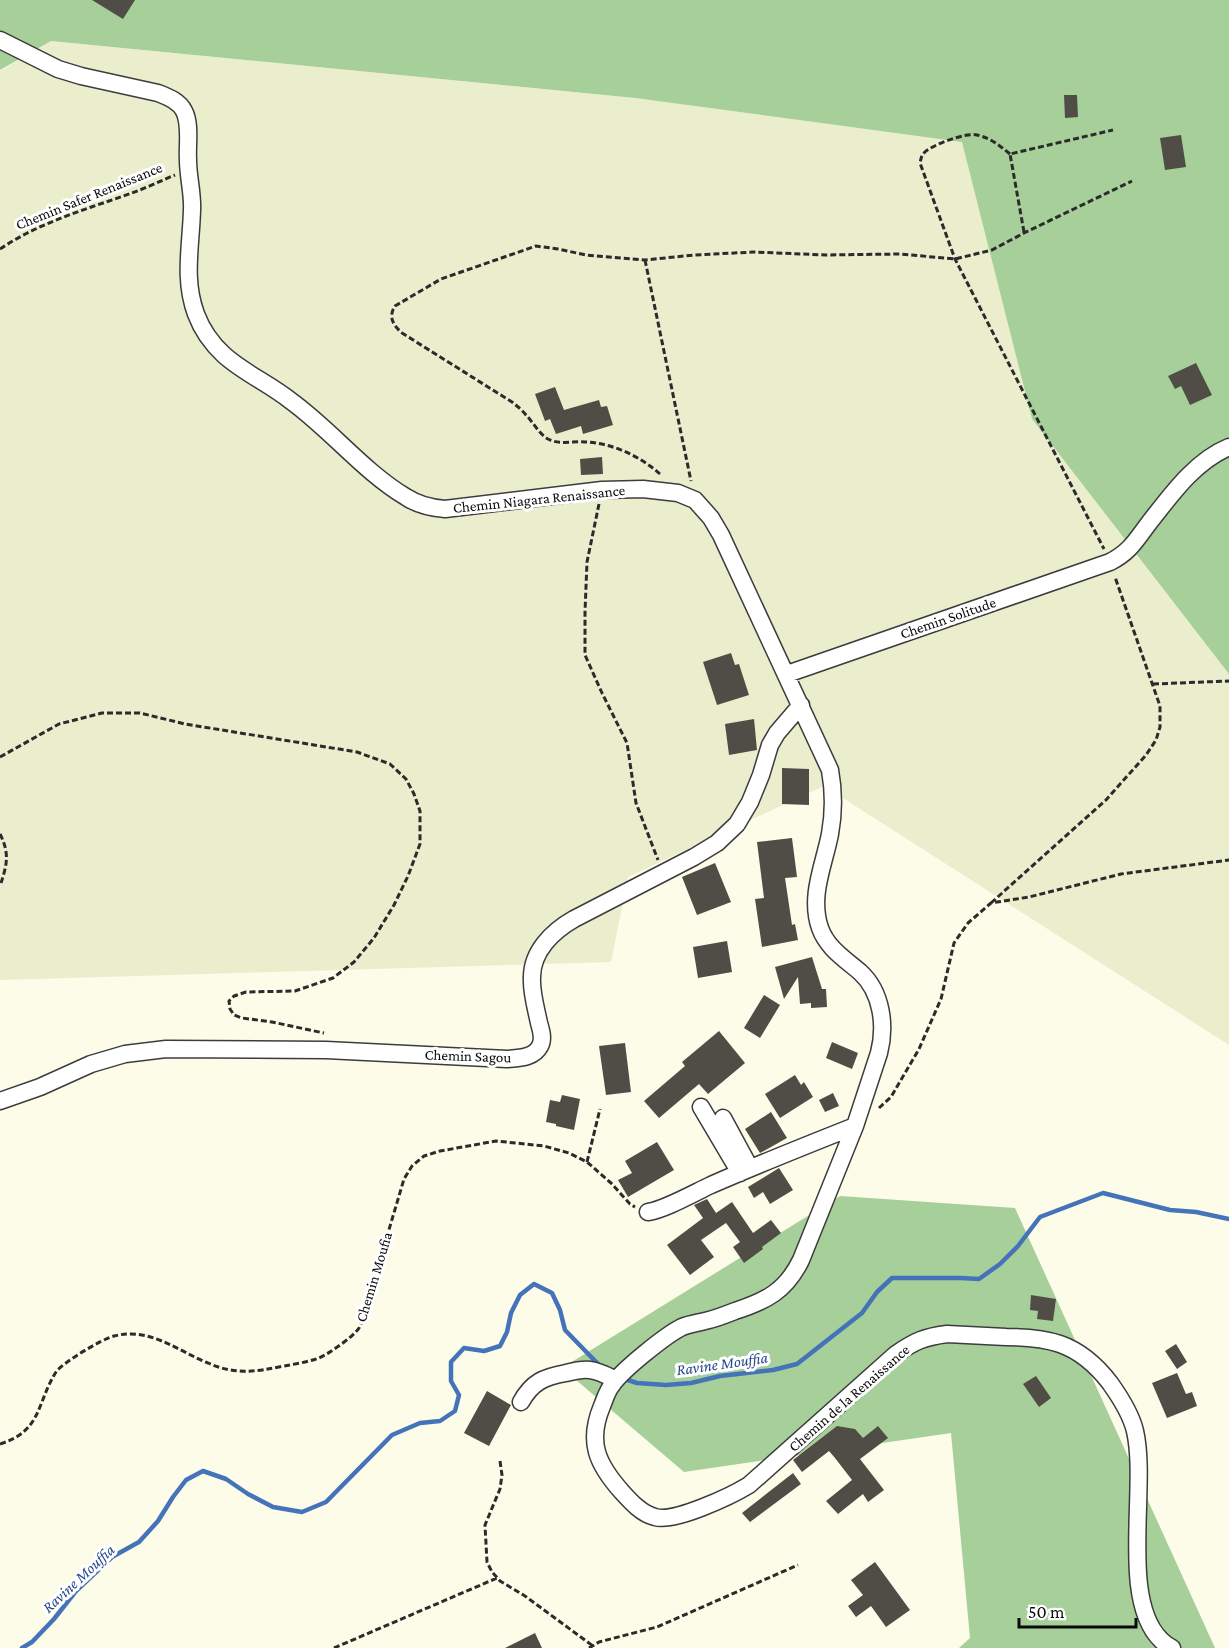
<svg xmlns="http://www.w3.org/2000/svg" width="1229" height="1648" font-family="'Crimson Pro',serif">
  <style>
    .farmland { fill: #eaeecd }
    .forest { fill: #a6cf99 }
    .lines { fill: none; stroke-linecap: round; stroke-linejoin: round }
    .stream { stroke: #4573b9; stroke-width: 4.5 }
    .building { fill: #504d47 }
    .street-casing { stroke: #3c3c3c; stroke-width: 19 }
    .path { stroke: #2b2b2b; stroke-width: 3; stroke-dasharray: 6 3; stroke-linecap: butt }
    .street { stroke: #fff; stroke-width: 16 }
    .labels { text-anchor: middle; stroke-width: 6; stroke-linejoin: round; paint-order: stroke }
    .street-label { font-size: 15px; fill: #090909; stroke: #fff }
    .water-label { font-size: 16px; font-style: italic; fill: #254889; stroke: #fff }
  </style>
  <rect width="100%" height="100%" fill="#fcfce9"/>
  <path class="farmland" d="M51 41 635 98 963 142 1032 419 1229 674V1045L824 786 628 877 611 962 0 980V71Z"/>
  <path class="forest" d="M0 0H1229V674L1032 419 962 142 635 98 51 41 0 70Z
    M840 1196 1015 1208 1215 1648H959L970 1638 951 1433 684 1472 562 1368Z"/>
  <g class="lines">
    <path class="stream" d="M622 1378 637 1383 666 1385 691 1383 720 1376 773 1370 797 1364 862 1313 877 1292 892 1278H961L979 1279 1000 1264 1018 1246 1040 1217 1103 1193 1170 1210 1196 1212 1229 1219
      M22 1648 32 1642 54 1619 76 1591 112 1557 139 1542 158 1521 173 1497 186 1480 203 1471 226 1479 248 1494 273 1507 302 1512 326 1502 392 1435 420 1423 440 1421 455 1411 459 1395 451 1381V1362L464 1348 484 1351 500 1346 507 1332 511 1313 520 1295 534 1284 552 1293 560 1310 565 1330 599 1365"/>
  </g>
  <path class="building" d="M92 0H135L123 19Z
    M1064 95H1077L1078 117 1065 118Z
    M1181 135 1186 167 1165 170 1160 138Z
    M1196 363 1212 395 1190 405 1181 386 1175 389 1168 376Z
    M555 387 564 410 599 400 601 407 607 406 613 425 583 434 581 426 556 434 550 419 545 421 535 394Z
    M602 457 603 474 581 475 580 459Z
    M731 653 735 665 739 664 749 695 717 705 703 662Z
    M754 719 757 750 729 755 725 724Z
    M782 768 809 769V805L782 804Z
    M792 838 797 877 785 878 792 925 795 924 798 940 762 947 755 899 764 898 757 842Z
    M715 863 731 902 697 915 682 877Z
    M727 941 732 972 698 978 693 947Z
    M812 957 822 989H826L827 1007 811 1008V1003L800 1004 798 977 784 999 775 967Z
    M764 995 780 1005 760 1038 744 1028Z
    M719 1031 745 1063 708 1094 699 1084 659 1118 644 1101 685 1066 682 1062Z
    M832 1042 858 1053 852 1069 826 1058Z
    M625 1043 631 1092 606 1095 599 1046Z
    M795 1075 801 1085 804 1082 813 1097 780 1118 765 1094Z
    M833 1093 839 1106 825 1112 819 1100Z
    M562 1095 580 1099 574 1130 556 1126V1124L546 1122 550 1100 560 1102Z
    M771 1112 787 1138 760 1153 745 1129Z
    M657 1142 674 1170 628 1197 618 1180 632 1173 625 1161Z
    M779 1168 793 1190 770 1204 763 1192 754 1198 748 1187Z
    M707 1199 716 1213 732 1202 753 1233 771 1220 781 1233 762 1247 763 1249 744 1263 733 1247 740 1242 726 1223 701 1240 714 1257 690 1275 667 1245 703 1218 694 1205Z
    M1031 1295 1056 1299 1053 1321 1037 1319 1038 1311 1030 1310Z
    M1176 1344 1187 1362 1177 1369 1165 1351Z
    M1177 1373 1186 1394 1192 1392 1197 1406 1167 1418 1152 1383Z
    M1036 1376 1051 1398 1039 1407 1023 1384Z
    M487 1391 511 1405 489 1446 464 1433Z
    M837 1426 855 1429 863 1438 878 1426 888 1438 860 1459 884 1490 868 1502 863 1494 838 1514 826 1501 852 1480 835 1458 829 1451 802 1472 793 1460Z
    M793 1473 801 1484 750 1522 742 1513Z
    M875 1562 910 1610 886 1627 871 1606 856 1617 848 1606 863 1595 851 1580Z
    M535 1633 542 1648H505Z"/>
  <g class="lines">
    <defs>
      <path id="street" d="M0 40 58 69 81 76 158 93C168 97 179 101 184 111 191 124 187 145 188 160 188 177 193 194 192 210 191 246 183 279 196 314 202 330 211 343 224 355 244 373 270 384 291 401 331 430 364 472 406 497 418 505 431 508 445 509L602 490 643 489 678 493 695 500 711 518 721 535 830 770C834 792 834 812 830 834 824 865 809 896 820 928 827 948 845 959 860 972 882 992 886 1026 879 1053L855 1126 801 1260C786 1291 766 1301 735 1311 725 1315 715 1319 705 1321 697 1323 690 1324 682 1327 666 1335 622 1370 612 1385 607 1391 605 1399 602 1406 587 1442 597 1464 622 1492 631 1502 642 1514 655 1517 674 1523 731 1496 749 1485L896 1354C915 1341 924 1337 947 1334 967 1335 987 1336 1006 1337 1025 1337 1043 1338 1060 1344 1080 1351 1097 1366 1110 1383 1120 1397 1131 1414 1135 1431 1148 1487 1119 1599 1161 1640 1164 1643 1168 1646 1172 1648
        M787 674 1110 562C1130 552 1136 540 1149 523 1171 495 1195 461 1229 447
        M0 1101 40 1087 91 1064 125 1054 166 1049 326 1050 507 1059C519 1058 534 1058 540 1046 544 1039 541 1030 539 1023 536 1008 531 992 532 977 532 951 553 931 574 919L694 857 717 843 737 824 750 802 761 775 770 745 777 733 801 705
        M701 1107 740 1173
        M723 1118 750 1168
        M648 1212C664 1210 694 1193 711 1185 759 1164 807 1145 855 1126
        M521 1402C532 1382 544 1377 566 1373 574 1371 582 1369 590 1370 599 1371 608 1376 616 1380"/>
    </defs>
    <use href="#street" class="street-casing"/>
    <path class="path" d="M1010 154C1000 146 991 138 977 135 967 132 930 145 923 154 921 157 921 159 920 163L955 259 1104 549
      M1024 232 1010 154 1113 130
      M0 249C40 222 87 209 132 193 146 188 160 181 175 175
      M645 260 691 481
      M660 474C640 456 612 443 585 442 573 441 559 445 548 439 539 434 533 422 526 415 522 410 517 406 512 402L402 333C393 325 388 317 395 306L441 279 536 246 558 249 586 255 645 260 694 255 754 252 826 255 900 254 955 259 992 250 1024 233 1132 181
      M599 504 587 562 585 612V655L602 693 627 743 636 803 658 860
      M1153 684 1229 681
      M0 757 59 724 102 713H140L185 724 357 752 390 764 406 779 414 794 420 811V844L408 876 394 905 374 938 354 962 333 978 295 991 246 992 234 996 229 1001 230 1009 234 1015 242 1018 272 1022 324 1033
      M0 834C10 854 7 865 0 886
      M991 903 1106 800 1146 755 1156 740 1160 727V706L1115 577
      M879 1108 891 1097 919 1049 941 999 954 943 968 923 991 903 1029 897 1121 874 1229 860
      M587 1162 600 1109
      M0 1444C42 1431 36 1404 56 1372 62 1363 102 1339 114 1336 150 1327 176 1350 208 1363 235 1375 255 1372 284 1366 295 1364 308 1362 319 1358 330 1353 353 1337 359 1328 366 1316 370 1293 374 1280 384 1246 394 1213 404 1179L412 1166 424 1156 440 1151 496 1141 544 1146 569 1153 587 1162 611 1183 630 1204 635 1207
      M500 1461 502 1475 500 1489 485 1525 487 1562 492 1572 500 1581 525 1596 593 1646
      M334 1648 497 1578
      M589 1648 599 1642 657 1627 798 1565"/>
    <use href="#street" class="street"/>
  </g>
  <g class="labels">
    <g class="street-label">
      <text transform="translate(89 196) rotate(-22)" y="5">Chemin Safer Renaissance</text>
      <text transform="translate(539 499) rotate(-6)" y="5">Chemin Niagara Renaissance</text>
      <text transform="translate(948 618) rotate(-19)" y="5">Chemin Solitude</text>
      <text transform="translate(468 1056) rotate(2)" y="5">Chemin Sagou</text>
      <text transform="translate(374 1277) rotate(-73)" y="5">Chemin Moufia</text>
      <text transform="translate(849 1398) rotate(-41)" y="5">Chemin de la Renaissance</text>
    </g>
    <g class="water-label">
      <text transform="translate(722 1363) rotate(-8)" y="6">Ravine Mouffia</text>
      <text transform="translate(78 1578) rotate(-43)" y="6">Ravine Mouffia</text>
    </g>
  </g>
  <path d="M1019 1618v9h117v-9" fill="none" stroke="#090909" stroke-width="3"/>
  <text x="1028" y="1618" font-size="18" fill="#090909" stroke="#ffffff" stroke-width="4.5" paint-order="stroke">50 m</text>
</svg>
